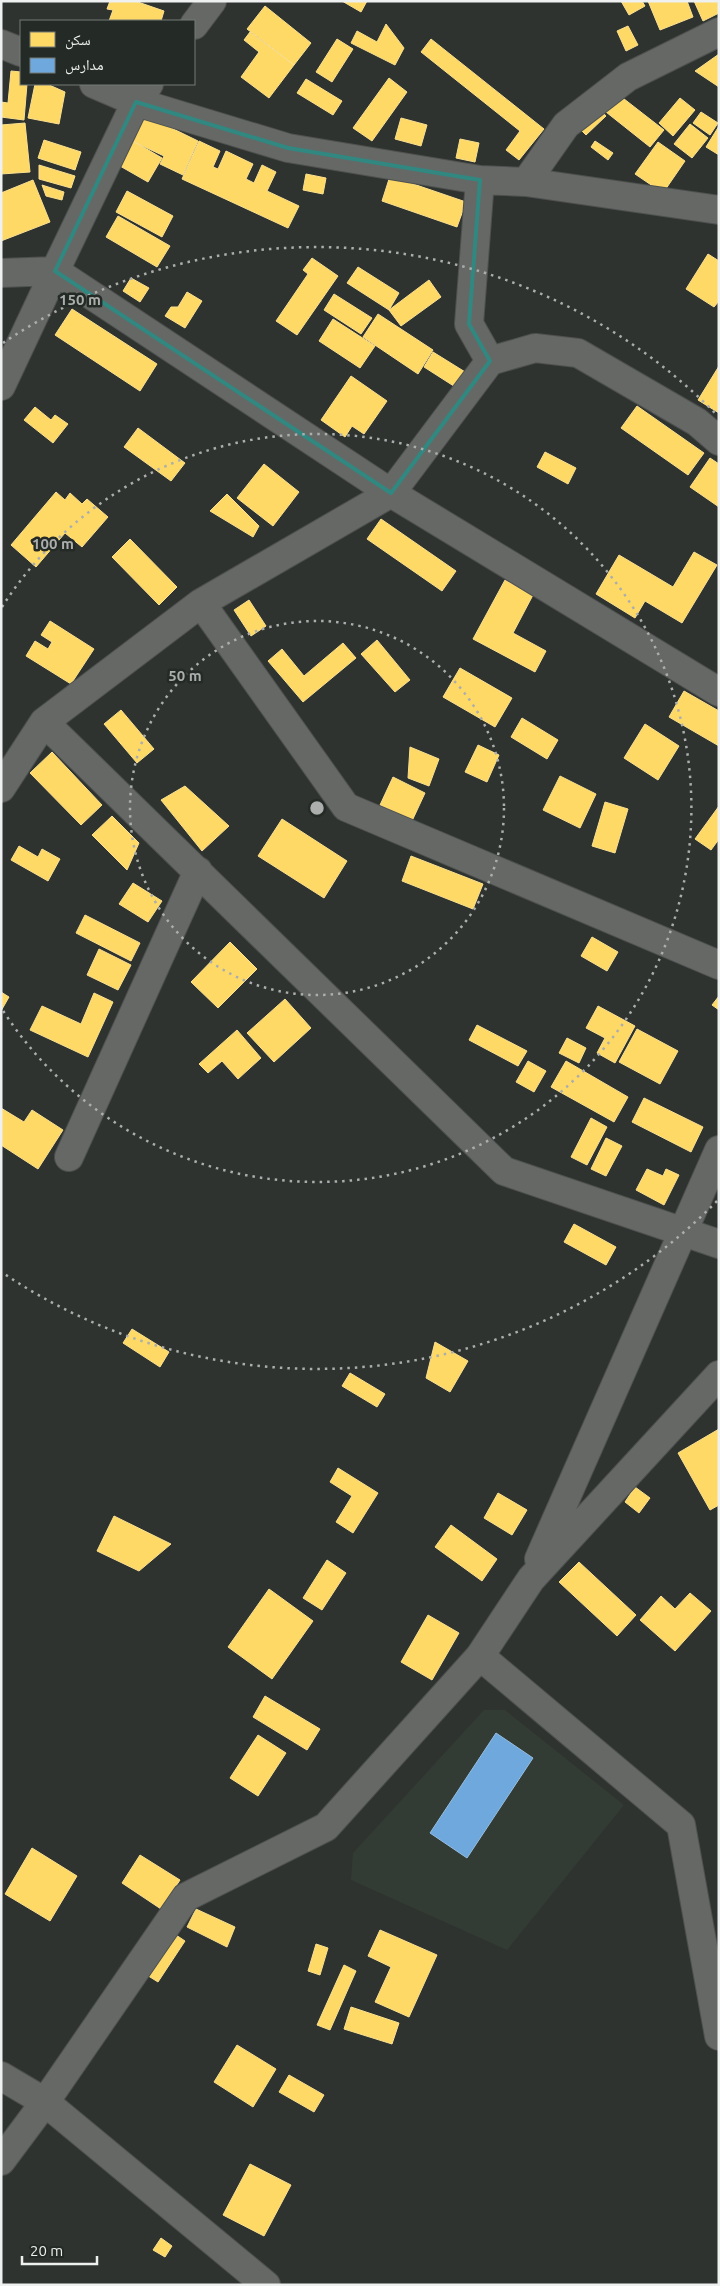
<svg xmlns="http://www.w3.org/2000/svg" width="720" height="2286" font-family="Ubuntu,'Noto Naskh Arabic',sans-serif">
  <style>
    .built { fill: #323c34 }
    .homes { fill: #ffd966; stroke: #fae08f }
    .schools { fill: #6fa8dc; stroke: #95bee2 }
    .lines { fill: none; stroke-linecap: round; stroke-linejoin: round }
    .minor-casing { stroke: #4e514f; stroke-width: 30 }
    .minor { stroke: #666866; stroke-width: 28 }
    .marked { fill: none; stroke: #308881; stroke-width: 4; stroke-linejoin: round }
    .ring { fill: none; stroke: #abaeac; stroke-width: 2.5; stroke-dasharray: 2.5 5 }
    .centre { fill: #abaeac; stroke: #242a25; stroke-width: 2.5 }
    .ring-label { font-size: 15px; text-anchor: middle; font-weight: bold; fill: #abaeac; stroke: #242a25; stroke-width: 5; stroke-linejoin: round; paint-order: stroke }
  </style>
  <rect width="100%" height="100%" fill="#2f3330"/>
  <path class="built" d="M484 1710H505L624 1805 507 1950 351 1880 353 1853Z"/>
  <path class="homes" d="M110 1H135L164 11 161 21H109L113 10 107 9Z
    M342 1H367L361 12Z
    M621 1H642L645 6 629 15Z
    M648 1H687L693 17 660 30Z
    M694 1H717L719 13 703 21Z
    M265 6 311 43 294 65 247 29Z
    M386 24 404 48 395 65 351 43 357 31 377 42Z
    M628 26 638 45 626 51 617 31Z
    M250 32 294 65 269 98 241 77 259 52 244 40Z
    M337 39 353 49 332 82 316 72Z
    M431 39 544 129 519 160 506 150 520 131 421 52Z
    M719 54V87L695 71Z
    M11 71 21 72V84H27L24 120 1 117V102L8 103Z
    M389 78 407 92 372 141 353 128Z
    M306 79 342 101 333 115 297 93Z
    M35 84H47L65 92 59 124 28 118Z
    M619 95 664 130 650 147 606 112Z
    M680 98 695 110 673 136 659 123Z
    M597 106 606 116 586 135 576 125Z
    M701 112 718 123 710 135 693 123Z
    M145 115 198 141 183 175 160 164 164 156 132 141Z
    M401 118 427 125 421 146 395 139Z
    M25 123 30 172 1 174V125Z
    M690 124 708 138 692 158 674 144Z
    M719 126V155L706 147Z
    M460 139 479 143 475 162 456 158Z
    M44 140 81 152 75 170 38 158Z
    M133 141 162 158 148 182 120 166Z
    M199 141 220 151 213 167 218 169 226 151 253 164 246 179 254 183 262 165 276 172 267 191 299 206 288 228 182 179Z
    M595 141 613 153 608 160 591 147Z
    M658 142 685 161 663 193 635 174Z
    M39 165 75 176 71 188 39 179Z
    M306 174 326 178 323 194 303 190Z
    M390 176 466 202 457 227 382 201Z
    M33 180 50 222 1 241V193Z
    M42 185 64 192 62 200 46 196Z
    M127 191 173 216 162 237 116 212Z
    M118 216 170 246 157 267 106 237Z
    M708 254 719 261V301L714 307 686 289Z
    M312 258 338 276 297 335 276 321 308 274 303 270Z
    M358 267 399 293 389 310 347 283Z
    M131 278 149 288 140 302 123 291Z
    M429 280 441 297 401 326 389 310Z
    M187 292 202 301 185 328 165 316 171 307H178Z
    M334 294 372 318 361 334 324 310Z
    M72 309 157 364 140 391 55 335Z
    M378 314 433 350 418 374 363 337Z
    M333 319 375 346 360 368 319 341Z
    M433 352 470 375 460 390 424 367Z
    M719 366V413L698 400Z
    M351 376 387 401 364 434 352 426 345 437 321 420Z
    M637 406 704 453 688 475 621 428Z
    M35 407 51 420 55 415 68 424 53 443 24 420Z
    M138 428 185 463 171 481 124 447Z
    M545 452 576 468 568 484 537 467Z
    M710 458 719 464V507L690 487Z
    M264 464 299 492 273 526 237 498Z
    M56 492 65 500 70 493 82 504 87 499 108 517 82 547 65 533 36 567 11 545Z
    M227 494 259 526 253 537 210 511Z
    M381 519 456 571 442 591 367 539Z
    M130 539 177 587 159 605 112 557Z
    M694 552 717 565 682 623 645 601 635 618 596 594 619 555 673 587Z
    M505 580 533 595 513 633 546 651 535 672 473 639Z
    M249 600 266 626 251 636 234 610Z
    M50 621 94 649 71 684 26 656 35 641 48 649 52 642 41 635Z
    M377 640 410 680 395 692 361 654Z
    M343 643 356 658 303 702 268 661 282 649 304 676Z
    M460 668 512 698 495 727 443 697Z
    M684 691 719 711V746L669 717Z
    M121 710 154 749 137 763 104 724Z
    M522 718 558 740 547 759 511 737Z
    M645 724 679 746 658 780 624 758Z
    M478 745 499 755 487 782 465 772Z
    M410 747 439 759 429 786 408 778Z
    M52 752 102 805 81 825 30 773Z
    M560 776 596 794 580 828 543 810Z
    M393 777 425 793 412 821 380 805Z
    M185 786 229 826 202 851 161 800Z
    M605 802 628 809 615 853 592 846Z
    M719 806V839L711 850 695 839Z
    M112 816 139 843 127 870 92 835Z
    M282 819 347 861 324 898 258 856Z
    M19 846 38 857 42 849 60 859 48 881 11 860Z
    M411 856 483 884 473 909 402 881Z
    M133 883 162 901 148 922 119 904Z
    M85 915 140 943 131 961 76 933Z
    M592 937 618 952 607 971 581 956Z
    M230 942 257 969 218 1008 191 982Z
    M99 949 131 965 118 990 87 975Z
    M1 992 9 997 1 1011Z
    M94 993 113 1002 88 1057 30 1030 42 1006 81 1024Z
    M719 996V1010L712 1005Z
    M285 999 311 1028 274 1062 247 1033Z
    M598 1006 635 1026 615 1063 597 1053 605 1038 586 1028Z
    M477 1025 527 1051 518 1066 469 1040Z
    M637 1029 678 1051 660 1084 619 1062Z
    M237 1030 261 1058 238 1079 222 1061 208 1073 199 1064Z
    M567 1038 586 1048 579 1063 559 1053Z
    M528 1061 546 1071 534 1092 516 1082Z
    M566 1061 628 1097 614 1122 551 1087Z
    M644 1098 703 1127 691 1152 632 1122Z
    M1 1108 24 1122 32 1110 63 1130 38 1169 1 1145Z
    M591 1118 607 1127 587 1165 571 1157Z
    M606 1138 622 1146 606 1176 591 1169Z
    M647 1169 663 1176 666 1169 679 1175 664 1205 636 1190Z
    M574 1224 616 1247 606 1265 564 1242Z
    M132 1329 169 1352 160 1367 123 1343Z
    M435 1342 468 1361 450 1392 426 1378Z
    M350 1373 385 1394 377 1407 342 1386Z
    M719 1429V1505L710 1510 678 1453Z
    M338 1468 378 1493 353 1533 336 1522 352 1496 330 1482Z
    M635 1487 650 1498 639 1513 625 1502Z
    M498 1493 527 1510 512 1535 484 1518Z
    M114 1516 171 1544 139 1571 97 1551Z
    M451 1525 497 1559 482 1581 435 1547Z
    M327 1560 346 1573 322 1610 303 1598Z
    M579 1562 636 1615 617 1636 559 1582Z
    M269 1589 313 1621 272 1679 228 1647Z
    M690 1593 711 1611 675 1651 640 1620 661 1596 675 1609Z
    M428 1615 459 1633 432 1680 401 1662Z
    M265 1696 320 1729 307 1750 253 1717Z
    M258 1735 286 1753 258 1796 230 1778Z
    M32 1848 77 1876 50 1921 5 1894Z
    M140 1855 180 1880 161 1909 122 1883Z
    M196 1909 235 1927 227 1947 187 1927Z
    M380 1930 437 1955 409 2017 375 2002 391 1967 368 1956Z
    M170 1931 185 1941 158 1982 142 1972Z
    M316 1944 328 1948 320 1975 308 1971Z
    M344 1965 356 1971 330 2030 317 2025Z
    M351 2007 399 2023 392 2044 344 2029Z
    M237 2045 276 2069 253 2107 214 2082Z
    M289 2075 324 2095 314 2112 279 2092Z
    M250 2164 291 2185 264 2236 223 2215Z
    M161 2238 172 2246 165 2257 153 2250Z"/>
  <path class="schools" d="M496 1733 533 1758 467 1858 430 1833Z"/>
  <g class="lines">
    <defs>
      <path id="minor" d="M194 25 212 1
        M1 44 21 52
        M94 84 136 102 288 148 480 180 526 182 719 210
        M149 84 136 102 55 271 391 493 719 692
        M480 180 469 324 490 361
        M526 182 566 125 628 77 719 32
        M1 273 55 271 1 386
        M201 603 346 807 719 965
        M44 722 504 1171 719 1244
        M1 788 44 722 201 603 391 493 490 361 535 348 578 353 697 422 719 441
        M69 1157 198 871
        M539 1559 719 1150
        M480 1656 681 1825 719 2036
        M1 2076 45 2102 266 2285
        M1 2161 45 2102 186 1897 326 1827 480 1656 531 1579 719 1375"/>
    </defs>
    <use href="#minor" class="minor-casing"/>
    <use href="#minor" class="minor"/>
  </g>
  <path class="marked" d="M136 102 288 148 480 180 469 324 490 361 391 493 55 271Z"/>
  <g class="ring">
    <circle cx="317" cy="808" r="187"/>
    <path d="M2 607A374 374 0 1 1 2 1009"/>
    <path d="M717 1201A561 561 0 0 1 3 1273M3 343A561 561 0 0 1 717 415"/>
  </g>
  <circle cx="317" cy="808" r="8" class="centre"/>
  <g class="ring-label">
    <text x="80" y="305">150 m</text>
    <text x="53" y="549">100 m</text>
    <text x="185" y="681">50 m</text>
  </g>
  <rect width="720" height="2286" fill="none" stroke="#eef1ef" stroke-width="5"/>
  <rect x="20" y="20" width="175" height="65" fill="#242a25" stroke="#757a76"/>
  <rect x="30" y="32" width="25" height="15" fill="#ffd966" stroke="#757a76"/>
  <text x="65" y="45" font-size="15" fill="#eef1ef">سكن</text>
  <rect x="30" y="58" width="25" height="15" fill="#6fa8dc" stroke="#757a76"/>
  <text x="65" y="70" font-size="15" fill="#eef1ef">مدارس</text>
  <path d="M22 2256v8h75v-8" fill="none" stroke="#eef1ef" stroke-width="2.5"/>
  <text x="30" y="2256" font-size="15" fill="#eef1ef" stroke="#242a25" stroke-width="4" paint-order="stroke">20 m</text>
</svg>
